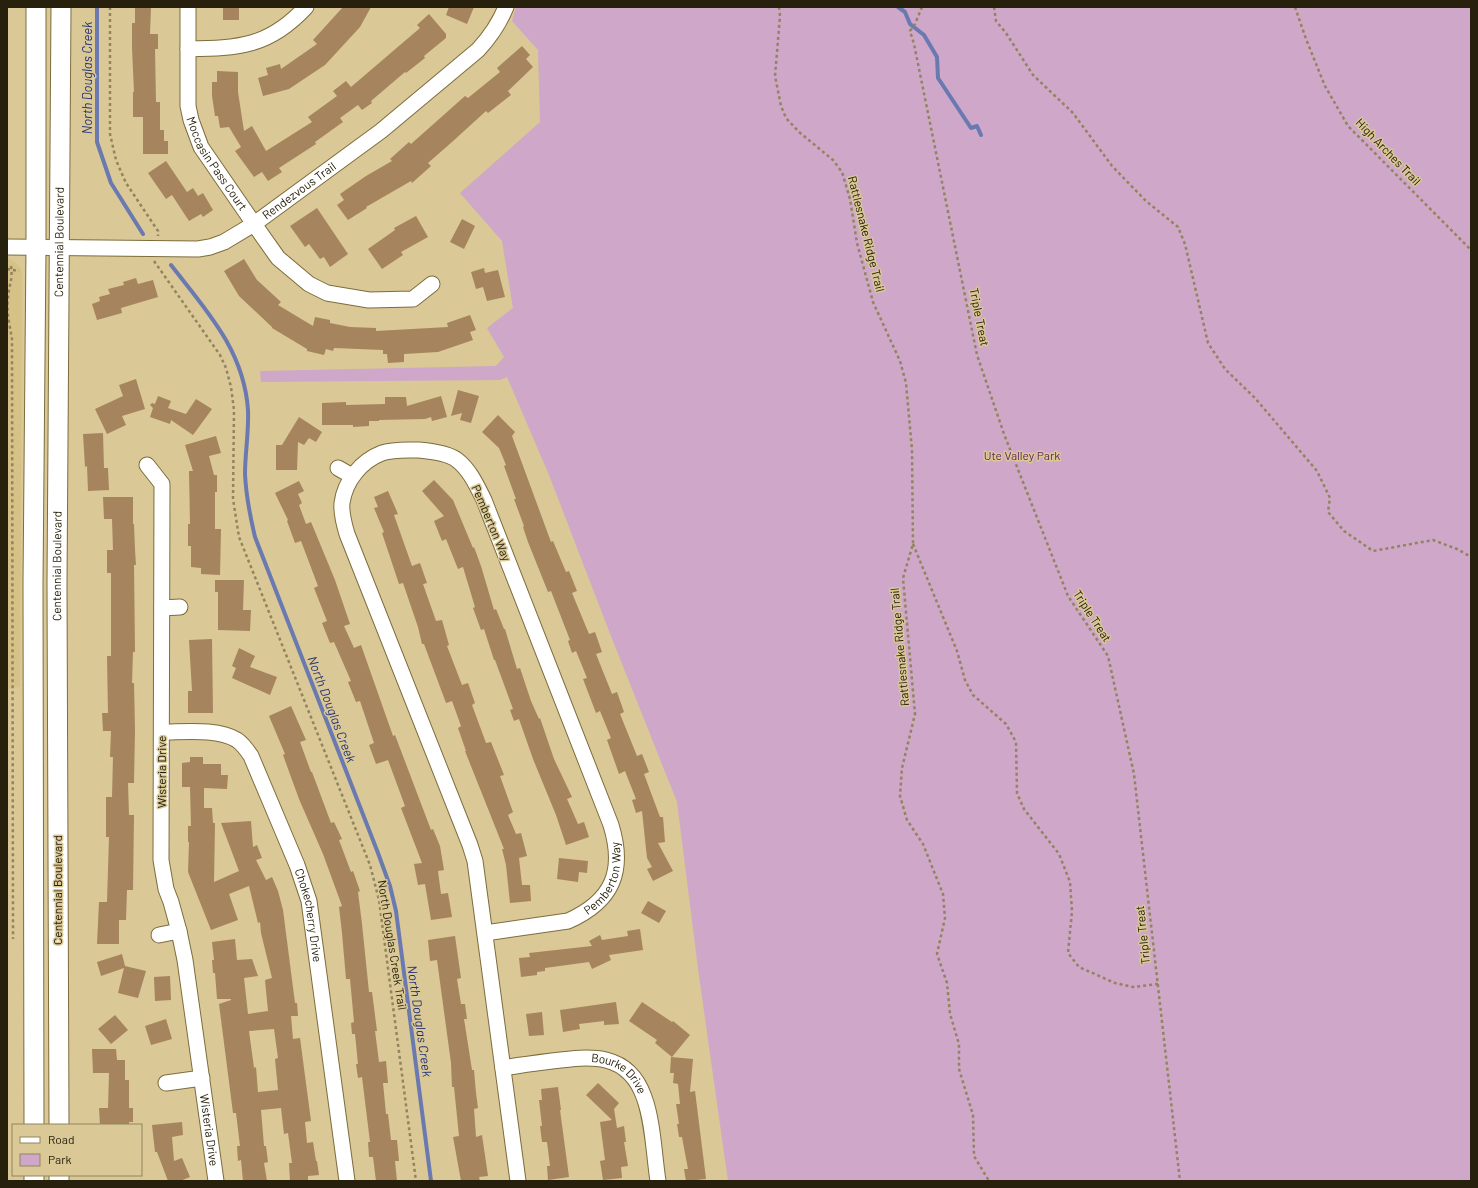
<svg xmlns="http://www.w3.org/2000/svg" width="1478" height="1188" font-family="Barlow,sans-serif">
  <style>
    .built { fill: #d6c187 }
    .green { fill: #cea7c9 }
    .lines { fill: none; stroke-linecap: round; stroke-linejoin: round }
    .stream { stroke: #6a7ab1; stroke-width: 4 }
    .building { fill: #a6845d; fill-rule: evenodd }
    .minor-casing { stroke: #7d6d3d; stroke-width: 17 }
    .major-casing { stroke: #7d6d3d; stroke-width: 21 }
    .path { stroke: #92845f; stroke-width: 2.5; stroke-dasharray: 3 3; stroke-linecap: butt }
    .minor { stroke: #fff; stroke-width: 15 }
    .major { stroke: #fff; stroke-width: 19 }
    .labels { text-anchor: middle; stroke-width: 3; stroke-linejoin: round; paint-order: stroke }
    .street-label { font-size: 12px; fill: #27200c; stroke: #dac896 }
    .park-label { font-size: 12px; fill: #63265f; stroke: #dac896 }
    .water-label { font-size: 13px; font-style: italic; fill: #253376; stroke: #dac896 }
  </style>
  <rect width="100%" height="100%" fill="#dac896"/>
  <path class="built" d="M7 258 15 262 21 268 22 279 20 687 7 689Z"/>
  <path class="green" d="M516 7H1471V1181H728L699 976 677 802 609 631 549 475 507 377 500 380 261 382 260 371 496 366 504 357 487 328 513 308 502 241 460 193 540 122 538 50 512 21Z"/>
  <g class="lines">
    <path class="stream" d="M97 7V142L111 183 143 234
      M898 7 905 12 910 24 924 35 937 57 938 78 971 128 977 126 981 135
      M171 265C206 310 244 350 248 410 249 431 245 453 245 474 246 495 250 516 255 537L378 853 390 886 396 911 431 1181"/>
  </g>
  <path class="building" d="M135 7H151L150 34H158V49H155L156 102H160V130H164V141H168V154H143V117H133V92H134L132 48V23H135Z
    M223 7H239V20H223Z
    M343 7H371L360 27 325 65 289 89 263 96 258 78 268 75 266 68 280 64 281 69 317 44 313 40Z
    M449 7H474L467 24 446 15Z
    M429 14 446 34V38L424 56 425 58 406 73 405 72 371 101 372 103 362 110 358 105 340 118 343 122 315 142 316 144 279 168 282 172 268 181 262 172 254 177 235 151 241 147 229 127 220 128 218 116H215L212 96V82H217V71L238 72V92L244 131 252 126 266 151 312 122 308 117 337 96 333 91 346 81 351 87 420 28 417 25Z
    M522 46 530 55 526 59 533 67 508 91 511 95 488 113 486 111 452 142 428 163 431 166 412 183 411 181 366 207 367 208 348 220 337 205 344 200 340 194 366 176 392 161 390 159 409 142 411 144 465 96 468 98 500 72 497 68Z
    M166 161 187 192 193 188 198 196 203 193 213 210 203 217 201 214 189 221 172 195 166 199 148 173Z
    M317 208 348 254 330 267 324 257 320 259 309 244 305 247 290 226Z
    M416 216 428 237 401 252 403 255 382 269 368 249 395 230 394 228Z
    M462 219 475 226 464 249 450 242Z
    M244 259 257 280 281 302 278 305 313 326 315 317 330 320V323L350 327 376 328V331L448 327 447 323 470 315 476 330 470 332 473 340 438 352 404 354V362L388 363 387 354H383V350L334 348 333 351 326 349 324 355 307 351V349L272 328V327L239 296 224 271Z
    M484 268 485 273 498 270 505 297 487 301 483 287 476 289 471 272Z
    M136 278 138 284 153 280 158 297 121 308 122 313 97 320 92 304 100 301 99 297 110 294 108 289 124 285 123 282Z
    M136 379 145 409 122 416 126 425 107 434 95 409 123 396 119 385Z
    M458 390 479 396 471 423 460 420 462 413 451 416Z
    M158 396 171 401 168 408 186 414 196 399 212 409 193 435 171 420 170 424 150 417 153 408 150 405 152 403 155 404Z
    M441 396 447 417 432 421 431 417 425 419 379 420V421H369V426L353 427V425H322V403L346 402V405L385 404V397H406L407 406Z
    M498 415 515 432 512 436 551 542 553 541 566 572 569 571 577 591 572 593 589 634 595 632 602 652 596 654 612 694 617 692 624 712 620 714 637 756 642 754 649 772 644 774 660 817H663L665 842 658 843 673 871 653 881 647 869 652 867 647 858 642 811 636 813 632 800 636 799 625 771 619 774 607 740 611 738 600 711 596 713 583 679 587 678 576 651 572 653 568 641 570 640 551 591 548 592 528 542 523 527 524 526 514 499H516L504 466 506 465 499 448 482 432Z
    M299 417 322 432 316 442 309 438 304 445 298 442 297 470H276V445H282Z
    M103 433 104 468H108L109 490 88 491 87 466 85 467 83 434Z
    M216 436 221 453 209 456 214 475H217V492H215V529H221L220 575 201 574V568L191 567V546H188V524H190L189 471H193L185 445Z
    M434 480 453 500 473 548 474 547 481 566 494 610 496 609 504 629H505L517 669 520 668 531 701 539 719 540 718 554 759 572 797 567 799 578 824 584 822 589 837 566 845 556 815 533 759 519 719 514 721 510 710 513 709 495 660H494L484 629 481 630 473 608 475 607 463 567 458 569 446 539 442 541 434 521 444 516 422 491Z
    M299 481 304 491 298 494 302 503 299 505 306 524 311 522 335 580 350 624 344 626 354 648 361 645 393 736 395 735 431 830 433 829 440 846 444 870 438 871 441 894 448 893 452 917 431 920 425 884 418 885 414 864 422 863 401 808 405 806 388 760 376 764 369 745 374 743 360 701 356 702 348 682 351 681 334 642 330 643 322 623 327 621 314 588 318 586 301 541 295 543 287 521 288 520 275 493Z
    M388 491 398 514 394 515 412 566 420 563 427 583 423 584 436 621 442 620 449 645 447 646 462 685 468 683 475 703 472 705 486 743 491 742 504 775 500 776 513 812 508 815 516 834 521 833 527 856 519 858 522 885H530L531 901 510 903 506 865 502 849H504L465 751H466L458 728 461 726 452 701 446 703 424 644H422L418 627 403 583 399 584 382 533 384 532 374 508 378 507 374 497Z
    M103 497H133V524H134L135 550 136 565H134L135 652H133L132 683H134L135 730 134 783H128L129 815H134L133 890H127L126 920H119V944H97L99 902H107L109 837H106V797H112L113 757H110L111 731H103L102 713H108L107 656H111V573H107V550H113L112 519H104Z
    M215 580H244L243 610H251L250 631 218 630V592H215Z
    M212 639 213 713H188V691H192L189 640Z
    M239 648 255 656 250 667 277 677 270 695 232 678 236 668 232 666Z
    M291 706 306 740 300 742 311 772H312L331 823 334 822 342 839 339 840 351 872 353 871 360 891 358 892 362 924 369 992H372L377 1031H375L379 1062 386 1061 388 1083H383L386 1114H388L391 1140H397L399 1161H395L397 1181H376L373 1157H369L368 1142H370L362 1077 358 1078 356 1064H358L355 1034H352L351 1023 354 1022 350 979H346L342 933 339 907 342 906 323 854 299 799 283 755 285 754 269 716Z
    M190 757H203V764H221V775H228L227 789 204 788V808H212L213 823H215L214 882 239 871 221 823 251 821 253 847 257 845 262 858 256 860 266 880 272 877 278 891 283 910 295 1003H297L298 1016H291L293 1039 300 1038 311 1121 305 1122 307 1143 313 1142 316 1161H317L319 1175 308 1176V1181H290L289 1163H292L288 1133 284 1134 281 1108 261 1110 264 1146H266L268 1162 264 1163 267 1181H243L241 1160 238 1161 237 1146H240L236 1113H233L219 1004 231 1000V999H217L215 973H213L212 960H214L212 942 235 939 237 960 252 959 258 976 244 978 248 1014 268 1011 265 980 272 978 261 933 260 922 258 923 249 886 229 894 238 920 211 930 188 872 189 842H188V826H191L190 787H182V763L190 762ZM274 1029 278 1058 275 1059 278 1090 258 1092 256 1067 254 1068 249 1031Z
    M559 858 588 861 587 873 579 872 578 882 557 879Z
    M648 901 666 911 659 923 641 913Z
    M640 929 643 950 609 955 611 960 592 969 589 962 545 968V971L537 972V975L521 977 519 958 530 957 529 953 592 946 589 941 600 935 602 940 628 936 627 931Z
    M455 936 461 978 457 979 461 1004H465L467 1019H464L472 1070H474L476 1093 478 1108 474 1109 476 1137 482 1135 488 1176 479 1177 480 1181H461L453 1137 459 1136 454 1087H452L451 1063 437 960 430 961 428 940Z
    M122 954 125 966 146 971 138 998 118 993 124 968 101 976 97 962Z
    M170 976 171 1000 155 1001 154 977Z
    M616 1002 619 1024 604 1025V1021L579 1024 580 1029 563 1032 560 1010Z
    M642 1002 672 1022 673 1021 690 1035 672 1057 655 1043 657 1040 629 1021Z
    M542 1012 544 1035 529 1036 526 1014Z
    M115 1015 128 1030 111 1044 98 1029Z
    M166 1019 172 1039 151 1045 145 1026Z
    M92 1049H116L117 1060H125V1080H129V1108H133V1122H129V1125H100L99 1108H108L109 1073H93Z
    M671 1057 693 1059 690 1092 695 1091 706 1179 686 1181 684 1169H688L684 1148 682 1137H679L677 1124H679L676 1104H680L678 1084 673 1083 674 1073H670Z
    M598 1083 619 1103 614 1109 617 1128 624 1126 626 1142H624L628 1166 621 1167 622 1178 603 1180 600 1161 605 1160 600 1122 612 1120 586 1095Z
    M558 1087 561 1110H560L569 1177 548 1180 547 1166H550L547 1142H542L540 1126H542L539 1100H542L541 1089Z
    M182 1122 183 1135 172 1137 174 1161 182 1158 190 1177 180 1181H168L157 1152H155L152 1125Z"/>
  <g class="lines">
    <defs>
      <g id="minor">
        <path id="s1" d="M188 7V106L191 120 201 147 254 224 278 258 309 284 327 293 369 300 413 299 432 284"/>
        <path d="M188 49C239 48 269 47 306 7"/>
        <path id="s2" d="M7 247 198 249 210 247 224 242 254 224 381 131 478 50C490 37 499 24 506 7"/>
        <path id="s3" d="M147 465 162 484 161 860 166 889 171 902 179 931 185 960 216 1181"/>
        <path d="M338 468 352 476"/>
        <path d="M162 608 180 607"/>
        <path id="s4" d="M162 732C184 732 218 728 237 740 243 744 247 750 251 756L297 865 309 901 347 1181"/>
        <path id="s5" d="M485 933 568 921C613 901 625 871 611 825L484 500C477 486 470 470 457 460 448 453 430 451 419 450 407 450 393 449 382 453 361 461 345 481 342 503 341 513 344 524 347 534L470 845 475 861 518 1181"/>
        <path d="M159 935 179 931"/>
        <path id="s6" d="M503 1068C520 1065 536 1063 552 1061 591 1056 628 1052 644 1097 653 1121 654 1155 658 1181"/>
        <path d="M166 1083 202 1078"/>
      </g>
      <g id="major">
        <path d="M34 1125 33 583 36 247V7"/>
        <path id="s7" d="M59 1125 57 584 61 7"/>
        <path d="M34 1175V1181"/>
        <path d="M59 1175V1181"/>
      </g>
    </defs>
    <use href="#minor" class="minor-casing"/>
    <use href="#major" class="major-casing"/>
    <path class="path" d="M110 7V134L116 160 126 183 158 231V236
      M779 7 780 16 775 76 781 106 786 118 799 132 833 160 842 172 850 199 857 243 873 302 900 361 906 383 912 450 913 544 903 578 915 714 902 768 900 796 907 820 923 844 943 894 945 918 937 954 947 983 950 1014 959 1044V1069L973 1115 974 1156 989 1181
      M922 7 915 24 910 31 914 44 977 355 1004 434 1068 596 1108 656 1134 774 1180 1181
      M994 7 996 21 1006 33 1033 75 1073 113 1112 166 1146 201 1178 227 1185 244 1208 343 1225 369 1255 398 1317 471 1330 498 1328 512 1344 531 1373 551 1433 540 1457 549 1471 557
      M1295 7 1306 39 1325 86 1348 126 1471 250
      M154 261 220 355 226 368 231 387 234 410 233 499 239 537 370 865 379 900 416 1181
      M11 266C13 281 9 284 8 298 6 311 10 326 12 339L13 939
      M7 269 19 271
      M913 544 957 651 965 680 973 695 1006 724 1016 742 1017 793 1024 809 1059 854 1070 882 1072 911 1068 953 1079 967 1115 983 1133 987 1158 984"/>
    <use href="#minor" class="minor"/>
    <use href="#major" class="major"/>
  </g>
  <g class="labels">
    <g class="street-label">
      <text transform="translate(1388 152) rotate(46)" y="4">High Arches Trail</text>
      <text dy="4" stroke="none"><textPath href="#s1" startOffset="164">Moccasin Pass Court</textPath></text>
      <text dy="4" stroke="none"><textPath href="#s2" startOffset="309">Rendezvous Trail</textPath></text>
      <text transform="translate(866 234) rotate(76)" y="4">Rattlesnake Ridge Trail</text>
      <text dy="4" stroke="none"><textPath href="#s7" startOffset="883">Centennial Boulevard</textPath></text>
      <text transform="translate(979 317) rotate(79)" y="4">Triple Treat</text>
      <text transform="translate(491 523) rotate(67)" y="4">Pemberton Way</text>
      <text dy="4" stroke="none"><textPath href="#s7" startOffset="559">Centennial Boulevard</textPath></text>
      <text transform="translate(1092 616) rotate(57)" y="4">Triple Treat</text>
      <text transform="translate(900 647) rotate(-95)" y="4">Rattlesnake Ridge Trail</text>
      <text transform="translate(162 772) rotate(-90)" y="4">Wisteria Drive</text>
      <text dy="4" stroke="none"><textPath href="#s5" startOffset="144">Pemberton Way</textPath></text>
      <text transform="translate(58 890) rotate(-90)" y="4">Centennial Boulevard</text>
      <text dy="4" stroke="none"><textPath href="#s4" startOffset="268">Chokecherry Drive</textPath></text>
      <text transform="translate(1143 935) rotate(-96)" y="4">Triple Treat</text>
      <text transform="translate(392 945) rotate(81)" y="4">North Douglas Creek Trail</text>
      <text dy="4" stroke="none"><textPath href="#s6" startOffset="122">Bourke Drive</textPath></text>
      <text dy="4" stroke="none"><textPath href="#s3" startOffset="675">Wisteria Drive</textPath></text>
    </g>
    <g class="park-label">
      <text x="1022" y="460">Ute Valley Park</text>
    </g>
    <g class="water-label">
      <text transform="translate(87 78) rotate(-90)" y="5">North Douglas Creek</text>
      <text transform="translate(332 709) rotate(69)" y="5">North Douglas Creek</text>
      <text transform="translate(420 1021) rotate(82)" y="5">North Douglas Creek</text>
    </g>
  </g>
  <rect width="1478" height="1188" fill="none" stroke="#27200c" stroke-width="16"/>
  <rect x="12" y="1124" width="130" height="52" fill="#dac896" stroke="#92855f"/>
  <rect x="20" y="1137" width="20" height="6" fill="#ffffff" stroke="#92855f"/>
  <text x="48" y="1144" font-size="12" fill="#27200c">Road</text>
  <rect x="20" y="1154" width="20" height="12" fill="#cea7c9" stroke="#92855f"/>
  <text x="48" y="1164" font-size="12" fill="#27200c">Park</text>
</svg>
